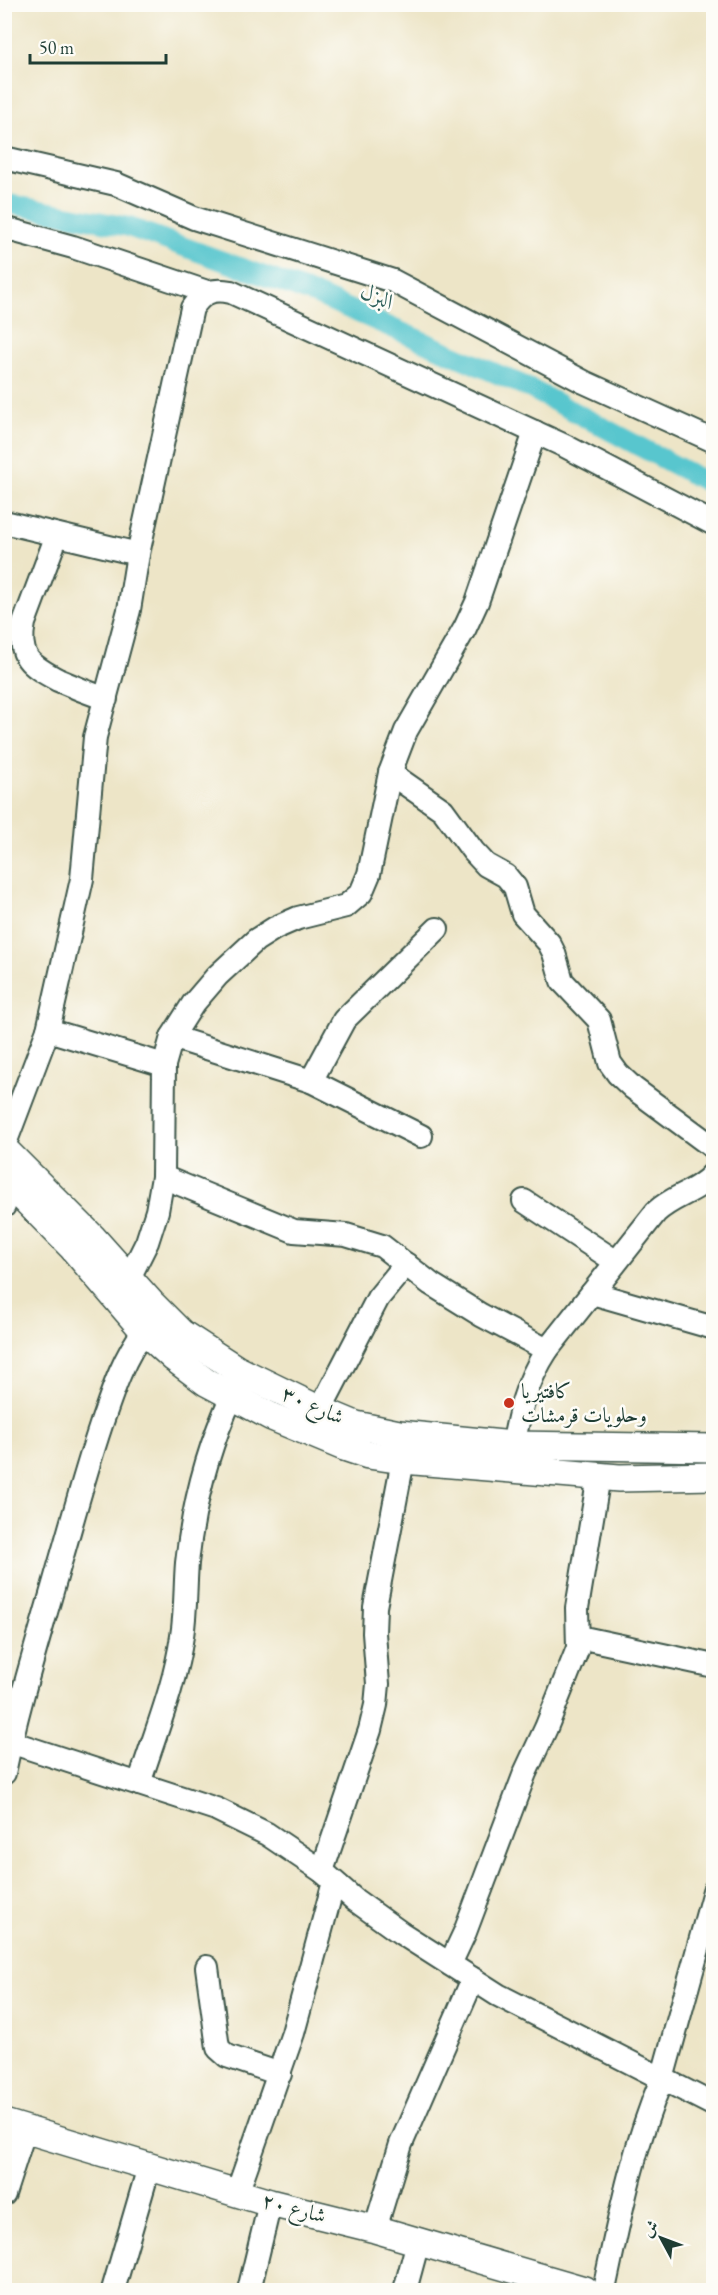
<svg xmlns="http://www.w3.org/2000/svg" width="718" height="2295" font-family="'EB Garamond',Amiri,serif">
<rect width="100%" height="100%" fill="#fdfcf7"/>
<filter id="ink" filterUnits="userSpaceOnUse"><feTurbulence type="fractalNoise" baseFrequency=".0167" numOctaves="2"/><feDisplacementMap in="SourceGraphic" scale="12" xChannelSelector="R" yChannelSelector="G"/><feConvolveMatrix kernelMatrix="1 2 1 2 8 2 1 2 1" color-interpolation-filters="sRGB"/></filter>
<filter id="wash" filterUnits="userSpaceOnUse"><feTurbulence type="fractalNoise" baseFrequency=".008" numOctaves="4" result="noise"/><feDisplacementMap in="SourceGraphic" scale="24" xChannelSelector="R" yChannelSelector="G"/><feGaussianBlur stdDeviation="1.35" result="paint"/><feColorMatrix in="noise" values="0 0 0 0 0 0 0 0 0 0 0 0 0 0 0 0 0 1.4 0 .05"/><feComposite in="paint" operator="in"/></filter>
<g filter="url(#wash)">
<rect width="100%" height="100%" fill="#ede5c7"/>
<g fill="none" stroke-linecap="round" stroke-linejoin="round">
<polyline stroke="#58c6ce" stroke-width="20" points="4,203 129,227 317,295 527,387 714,486"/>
</g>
</g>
<g filter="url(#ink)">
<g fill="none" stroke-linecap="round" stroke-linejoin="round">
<defs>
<g id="minor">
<polyline points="4,158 116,184 194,218 393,281 584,382 714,441"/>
<polyline points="4,228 73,247 207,292"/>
<polyline points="4,522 138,554"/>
<path d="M 57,535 L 24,623 C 17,657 30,665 58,680 C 74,687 89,693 106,699"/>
<polyline points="390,773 443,810 473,851 486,865 506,876 515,887 523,914 549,943 554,953 562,981 599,1020 610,1063 618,1074 633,1088 714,1148"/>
<polyline points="48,1030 164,1065"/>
<polyline points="172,1037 311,1081 421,1136"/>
<polyline points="311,1081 344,1020 437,929"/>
<path d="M 4,1146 L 48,1030 L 82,879 L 95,737 L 129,610 L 138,554 L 192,308 C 203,292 212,288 231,292 L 565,446 L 714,524"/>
<polyline points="163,1177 294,1231 346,1235 382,1246 431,1284 481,1315 547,1350"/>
<polyline points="524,1201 615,1261"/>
<polyline points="4,1206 11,1183"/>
<polyline points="129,1278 147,1242 157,1211 163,1177 164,1065 172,1037 193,1004 217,976 256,940 275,928 298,918 346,906 361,893 369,874 390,773 406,731 465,628 477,602 535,432"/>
<polyline points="592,1293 714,1328"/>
<polyline points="320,1410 378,1298 406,1264"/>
<path d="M 510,1462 C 518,1419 523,1387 547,1350 L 656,1212 C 674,1195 696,1193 714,1173"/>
<polyline points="579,1637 714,1666"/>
<polyline points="4,1740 216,1809 267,1834 322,1871 355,1900 401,1933 498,1995 714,2105"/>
<path d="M 4,1773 C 18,1704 39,1638 58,1570 C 72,1522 85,1473 101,1425 C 112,1393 123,1358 144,1331"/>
<path d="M 139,1784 C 154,1736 175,1686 182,1636 C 186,1611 185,1587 187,1563 C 193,1506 208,1448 232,1396"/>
<polyline points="322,1871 370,1730 376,1705 378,1684 374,1633 375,1607 403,1460"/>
<polyline points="450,1964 465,1932 525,1773 546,1728 578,1648 577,1608 599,1476"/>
<polyline points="207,1967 218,2048 227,2056 280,2074"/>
<polyline points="237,2193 293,2033 334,1882"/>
<polyline points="4,2194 25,2129"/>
<polyline points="375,2229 401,2144 473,1979"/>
<polyline points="113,2290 149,2167"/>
<polyline points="249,2290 270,2203"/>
<polyline points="405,2290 418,2242"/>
<path d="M 604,2290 C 619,2219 633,2147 662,2079 L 714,1891"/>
</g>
<g id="tertiary">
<polyline points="4,1149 92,1237 151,1303 181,1333 238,1370 320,1410 356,1425 399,1434 513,1445 714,1448"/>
<polyline points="4,1178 72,1247 144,1331 174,1358 206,1382 272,1417 344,1447 368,1455 403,1460 619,1478 714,1476"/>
<polyline points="4,2123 270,2203 375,2229 584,2290"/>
</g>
</defs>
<use href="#minor" stroke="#3e564a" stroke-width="26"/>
<use href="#tertiary" stroke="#3e564a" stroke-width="30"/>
<use href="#minor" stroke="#fff" stroke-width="22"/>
<use href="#tertiary" stroke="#fff" stroke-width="27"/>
</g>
</g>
<circle fill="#c8321e" stroke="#fdfcf7" stroke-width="2" cx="509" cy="1403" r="6"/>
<g text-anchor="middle" stroke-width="5" stroke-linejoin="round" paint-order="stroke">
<g font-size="21" fill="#1f3d34" stroke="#fdfcf7" text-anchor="start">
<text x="521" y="1398">كافتيريا<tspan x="521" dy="24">وحلويات قرمشات</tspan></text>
</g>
<g font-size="21" fill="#1f3d34" stroke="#fdfcf7">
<text transform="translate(313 1405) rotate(24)" y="7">شارع ٣٠</text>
<text transform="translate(294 2208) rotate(15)" y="7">شارع ٢٠</text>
</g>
<g font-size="22" font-style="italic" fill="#2d5f5a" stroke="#fdfcf7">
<text transform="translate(378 296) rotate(24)" y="8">البزل</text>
</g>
</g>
<rect width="718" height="2295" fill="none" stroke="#fdfcf7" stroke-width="24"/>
<g transform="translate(661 2238) rotate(311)" stroke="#fdfcf7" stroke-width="4.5" paint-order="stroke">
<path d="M0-4.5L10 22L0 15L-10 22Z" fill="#1f3d34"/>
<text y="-9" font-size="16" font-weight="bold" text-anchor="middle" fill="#1f3d34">ش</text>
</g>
<path d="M30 54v9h136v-9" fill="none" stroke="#1f3d34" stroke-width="3"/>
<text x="39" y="54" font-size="18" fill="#1f3d34" stroke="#fdfcf7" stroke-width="4.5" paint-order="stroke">50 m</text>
</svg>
